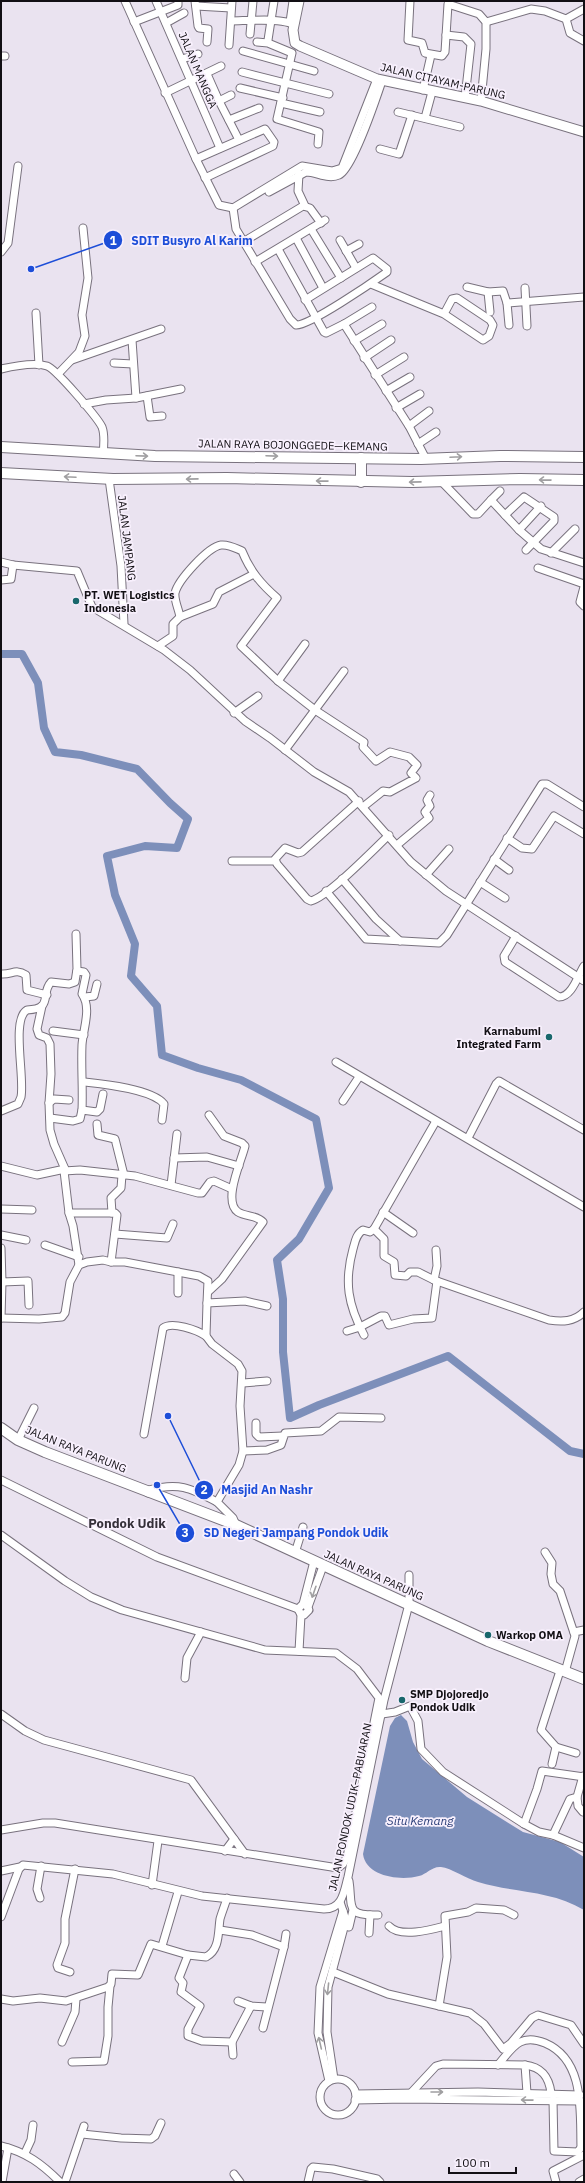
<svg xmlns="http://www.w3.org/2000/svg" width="585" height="2183" font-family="'IBM Plex Sans',sans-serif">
<rect width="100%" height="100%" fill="#eae3f0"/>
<path fill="#7d8fba" d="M 401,1715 L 407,1721 L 413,1742 L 422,1759 L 467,1797 L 523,1832 L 560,1842 L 584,1857 L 584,1910 C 551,1890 514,1893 478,1882 C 467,1879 451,1868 441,1867 C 432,1866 427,1874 419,1876 C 401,1881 366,1877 363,1854 L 390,1726 L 395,1718 Z"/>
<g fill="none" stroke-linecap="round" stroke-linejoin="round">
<polyline stroke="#7d8fba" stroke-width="8" points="1,654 22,654 38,683 44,728 55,752 81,755 137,769 170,803 188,819 177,848 145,846 107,856 115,895 135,944 131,976 157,1006 162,1055 198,1068 241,1080 316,1119 329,1188 299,1239 277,1260 283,1299 283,1352 290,1418 319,1405 448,1356 570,1451 584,1454"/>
<defs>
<g id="minor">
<polyline points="125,1 196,159 219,205 233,208 302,166 332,171 342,168 377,79"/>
<polyline points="156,1 220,148"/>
<polyline points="195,1 198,26 199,28 208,29 207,42"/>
<polyline points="410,1 408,40 422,43 425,53 442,56 445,52 448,4 479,14 486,22 486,49 481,101"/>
<polyline points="196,6 231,8"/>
<polyline points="566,19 584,9"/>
<path d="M 231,21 C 245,21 283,17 294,25"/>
<polyline points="134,22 178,5 178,1"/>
<polyline points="290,22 293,1"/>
<polyline points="486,22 531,9 545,11 566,19 570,33 584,41"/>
<polyline points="166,23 184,13"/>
<polyline points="250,34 253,1"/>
<polyline points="446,35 464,37 471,44 465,98"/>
<polyline points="268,40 274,1"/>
<polyline points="257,42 268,43 292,53 277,119 319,132 318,144"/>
<polyline points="229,45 232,1"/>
<polyline points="243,51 314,71"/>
<polyline points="1,56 5,56"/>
<polyline points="182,59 198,54"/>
<polyline points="242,72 329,94"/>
<polyline points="207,74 219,101 239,140"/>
<polyline points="240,88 283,98"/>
<polyline points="423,90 431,55"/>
<polyline points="165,93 221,66"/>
<polyline points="219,101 231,95"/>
<polyline points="281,103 320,112"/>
<polyline points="398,112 460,127"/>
<polyline points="425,118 432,92"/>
<polyline points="229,120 259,108"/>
<polyline points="380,149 399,154 412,115"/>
<polyline points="196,159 265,129 274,142 273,146 205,178"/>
<polyline points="299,174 298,191 305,206"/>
<path d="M 269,192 L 306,172 C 317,172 328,180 339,175 C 352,170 377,96 382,81"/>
<path d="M 233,208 L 236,229 L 290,319 L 296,325 C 309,326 373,282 387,272 L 387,269 L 373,258 L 305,300"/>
<polyline points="311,229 341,278"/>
<polyline points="296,238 323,288"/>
<polyline points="340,240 356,268"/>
<polyline points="243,242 303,206 310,208 321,223"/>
<polyline points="278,249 324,332 326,333 344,324 409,426 426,459"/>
<polyline points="346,251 359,244"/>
<polyline points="1,252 8,243 18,166"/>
<polyline points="255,262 325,220"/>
<polyline points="371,284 444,314 483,340 489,336 493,325 490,320 457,298 452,299 444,314"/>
<polyline points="467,287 488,292 503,291 507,303 584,297"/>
<polyline points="525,288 527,326"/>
<polyline points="488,292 490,312"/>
<polyline points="507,303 509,325"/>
<polyline points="36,313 39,365"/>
<polyline points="344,324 372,307"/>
<polyline points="132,340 136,398 181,389"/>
<polyline points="354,341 382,324"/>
<polyline points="364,358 391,340"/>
<polyline points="72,360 161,329"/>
<polyline points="114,363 133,364"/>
<path d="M 1,369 C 14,366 34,362 47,366 C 56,369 97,417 102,427 C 105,435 104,445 103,454"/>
<polyline points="58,374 79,352 85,336 82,315 88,278 83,228"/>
<polyline points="375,375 404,357"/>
<polyline points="386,391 410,377"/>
<polyline points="147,396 150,417 162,416"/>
<polyline points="84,404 106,400 136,398"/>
<polyline points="396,408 420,394"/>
<polyline points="409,426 429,411"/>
<polyline points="418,444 436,432"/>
<polyline points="109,479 121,566 124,624"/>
<polyline points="441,481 473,514 478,514 491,500 519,530 541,549 584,563"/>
<polyline points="491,500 500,491"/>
<polyline points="505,515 524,497 554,517 554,521 526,550"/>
<polyline points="519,530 541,506"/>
<polyline points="551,553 575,529"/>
<polyline points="1,562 13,565 77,571 92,607 164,650 190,670 245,721 270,738 314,772 349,792 411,862 446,891 584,981"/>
<polyline points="538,568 584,584"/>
<polyline points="1,580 11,579 13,565"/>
<polyline points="584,587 580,602 584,606"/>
<path d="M 180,617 C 179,610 174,600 175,593 C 178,580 208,547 221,545 C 229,544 235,548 242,551 C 250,571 261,584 277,598 L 241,646 L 278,681 L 315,710 L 364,742 L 363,747 L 376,761 L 390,752 L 409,757 L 417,765 L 411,773 L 416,778 L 390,792 L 383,791 L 363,807"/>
<polyline points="158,646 173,636 173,624 180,617 213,604 219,592 254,574"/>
<polyline points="278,681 305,644"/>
<polyline points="234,713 258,696"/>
<polyline points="285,750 344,671"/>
<path d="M 359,801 L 302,852 L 298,853 L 285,848 L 275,859 L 277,864 L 307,899 L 311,901 C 329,896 373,850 389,835"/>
<polyline points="507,838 522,848 532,849 554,816 584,834"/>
<polyline points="397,845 429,818 425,812 430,806 427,800 430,795"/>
<polyline points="494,859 509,870"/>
<polyline points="232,861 275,861"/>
<polyline points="426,875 449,849"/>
<polyline points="342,879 376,919 400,941"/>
<polyline points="480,882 505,898"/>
<polyline points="326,891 366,939 439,943 447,935 542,784 547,784 584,807"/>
<path d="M 516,936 L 504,956 L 505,962 L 559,997 C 572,997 578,975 584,966"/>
<path d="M 77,971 L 84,972 L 86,975 L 82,994 C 92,1008 83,1029 82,1045 C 81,1067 83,1088 82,1110"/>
<path d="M 1,974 C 12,975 15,968 26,975 L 27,990 L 47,995"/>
<polyline points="85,997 94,996 97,984"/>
<polyline points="42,1006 37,1029 39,1035 47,1038 50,1044 51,1074 49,1103 50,1130 54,1144 65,1169 64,1171 80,1170 135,1176 198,1193 202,1193 210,1182 214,1181 232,1189"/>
<polyline points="53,1031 84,1035"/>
<polyline points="336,1062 584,1207"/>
<path d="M 84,1082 C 103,1084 152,1089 164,1104 L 162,1120"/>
<polyline points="343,1101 359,1077"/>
<polyline points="49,1103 54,1099 69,1100"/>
<path d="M 1,1111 L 18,1104 L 21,1097 C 25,1078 11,1019 27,1010 C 54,1009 40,994 51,982 L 69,984 L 75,982 L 77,969 L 76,934"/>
<polyline points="50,1118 73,1121 80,1119 82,1110 97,1112 100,1109 103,1094"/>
<polyline points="97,1124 98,1135 115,1139 124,1175"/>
<polyline points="468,1138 496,1084 499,1081 584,1130"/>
<polyline points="174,1158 207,1157 239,1166"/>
<polyline points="1,1166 37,1175 65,1169"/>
<polyline points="64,1171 69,1213 115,1213 117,1215 111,1262"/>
<polyline points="171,1185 177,1134"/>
<polyline points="1,1209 32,1210"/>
<polyline points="383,1212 413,1233"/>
<polyline points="69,1213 73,1226 79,1265"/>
<polyline points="112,1213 111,1198 121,1188 122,1175"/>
<path d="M 374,1229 L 384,1239 L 384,1256 L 394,1262 L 395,1275 L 406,1276 L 410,1272 L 418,1272 L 434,1280 L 549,1320 C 562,1322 574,1322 584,1312"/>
<polyline points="115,1234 167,1238 173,1224"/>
<polyline points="1,1235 26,1240"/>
<polyline points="45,1245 79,1257"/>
<polyline points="1,1248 2,1282 28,1281 29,1305"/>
<polyline points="434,1280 437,1266 436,1250"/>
<path d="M 208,1292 L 222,1279 L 263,1222 C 257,1215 246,1217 238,1212 C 222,1201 242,1160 245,1146 L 242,1143 L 224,1136 L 209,1115"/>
<polyline points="178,1293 178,1272"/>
<polyline points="207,1303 206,1336 212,1344 238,1364 242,1371 240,1406 243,1451 239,1465 217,1502 233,1518 236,1525"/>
<polyline points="1,1318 39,1319 62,1317 65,1313 70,1282 79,1265 87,1262 103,1260 111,1262 125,1262 199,1276 208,1281 207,1303 245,1301 267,1306"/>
<polyline points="1,1318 2,1282"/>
<polyline points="347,1331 360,1327 381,1316 385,1316 389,1325 413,1319 432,1318 437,1281"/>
<path d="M 364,1335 C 348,1305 344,1282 353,1249 C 355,1242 356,1234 363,1230 L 370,1232 L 374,1229 L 436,1121"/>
<polyline points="243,1383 267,1381"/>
<polyline points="256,1423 256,1434 259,1437 283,1436"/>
<path d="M 144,1434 L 163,1328 C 172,1321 197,1330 206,1336"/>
<polyline points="18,1440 34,1408"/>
<polyline points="243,1451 267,1450 281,1445 285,1433 321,1431 339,1417 381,1418"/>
<polyline points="1,1480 157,1557 298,1609"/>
<path d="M 148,1493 L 149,1490 C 179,1482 190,1488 217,1502"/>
<polyline points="1,1535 65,1581 91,1597 122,1610 265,1650 336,1653 357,1669 379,1698 347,1857 343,1864 338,1868 55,1823 43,1823 1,1830"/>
<polyline points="545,1552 552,1563 551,1574 553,1584 560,1591 575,1636 565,1672"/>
<polyline points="295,1553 303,1527"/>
<polyline points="303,1604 306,1605 309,1610 304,1615 300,1613 298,1609 303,1604 313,1565"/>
<polyline points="308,1607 322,1569"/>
<polyline points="574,1632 584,1630"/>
<polyline points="299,1651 301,1615"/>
<polyline points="185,1678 187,1658 201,1632"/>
<polyline points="1,1714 25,1731 44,1740 191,1780 245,1854"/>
<polyline points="382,1714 395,1712 410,1706 418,1721 421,1749 443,1772 524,1824 539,1832 553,1835 584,1848"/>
<polyline points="556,1747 576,1753"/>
<polyline points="552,1764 556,1747 541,1730 559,1674"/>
<polyline points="577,1797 578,1806 583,1812"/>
<polyline points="524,1824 537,1789 542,1771 584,1777"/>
<polyline points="553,1835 570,1799 577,1797 583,1776"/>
<polyline points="225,1851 234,1839"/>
<polyline points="1,1871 20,1867"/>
<path d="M 349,1881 C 353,1906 344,1916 378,1915"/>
<polyline points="152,1885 158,1841"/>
<polyline points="40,1898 37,1889 41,1866"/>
<path d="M 1,1917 L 19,1869 L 23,1865 L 113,1874 L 202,1896 L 324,1909 C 343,1909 344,1891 348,1877 L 384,1700 L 409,1604 L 409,1575"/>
<path d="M 389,1926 C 400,1938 430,1930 445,1926"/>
<polyline points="349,1927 353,1910"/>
<polyline points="220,1930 252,1935 284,1947 263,2028"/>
<polyline points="369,1933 370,1915"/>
<polyline points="162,1946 178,1892"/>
<polyline points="284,1947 286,1934"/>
<polyline points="188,1955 179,1978 183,1983 181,1992 200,2006 188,2029 188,2036 202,2041 232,2042 251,2006"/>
<polyline points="70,1972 58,1968 57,1965 65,1943 65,1919 75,1869"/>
<polyline points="333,1972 388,1994 470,2013 484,2024 503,2049 511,2043 532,2018 538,2015 571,2025 584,2044"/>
<path d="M 1,1999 L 13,2001 L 40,1998 L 66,2001 L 108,1987 L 111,1984 L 112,1974 L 138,1975 L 151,1944 L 188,1955 L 206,1957 C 220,1950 218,1932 220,1919 C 222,1912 225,1905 227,1898"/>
<polyline points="238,2001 251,2006 267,2007"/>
<polyline points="439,2006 447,1957 445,1916 468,1912 476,1908 504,1910 514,1915"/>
<polyline points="62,2042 75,2012 76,1999"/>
<polyline points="232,2042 233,2055"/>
<polyline points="72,2062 104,2061 108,2036 108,2007 110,1986"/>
<path d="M 498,2065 C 513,2047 520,2033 545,2043 C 585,2060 580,2111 581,2147 L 578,2152 L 554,2151 L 553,2100"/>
<path d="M 525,2065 C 542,2067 549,2077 551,2093"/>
<polyline points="334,2079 327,2032 328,1987 346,1920 340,1902"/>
<circle cx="338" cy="2097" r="18"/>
<polyline points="329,2081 318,2033 320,1987 343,1911"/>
<polyline points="356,2094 478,2092 580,2095"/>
<polyline points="410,2094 436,2066 443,2064 525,2065 527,2093"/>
<polyline points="355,2100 405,2099 580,2101"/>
<polyline points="82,2134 121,2138 151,2139 155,2136 161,2123"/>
<path d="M 1,2146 C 26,2152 42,2164 60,2182"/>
<polyline points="25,2153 31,2140 33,2125"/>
<polyline points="234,2174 240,2182"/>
<polyline points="2,2182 8,2148"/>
<polyline points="65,2182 84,2126"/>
<polyline points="308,2182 311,2169 313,2167 333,2169 377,2179 380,2182"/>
<polyline points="556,2182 553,2171 584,2155"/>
<polyline points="579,2182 584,2179"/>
</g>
<polyline id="major" points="299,1 293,30 295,43 300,46 377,79 481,101 584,132"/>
<g id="highway">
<polyline points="1,447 155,456 421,459 500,456 584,457"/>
<polyline points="1,473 113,479 227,478 412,482 520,479 584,480"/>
<polyline points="361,482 361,458"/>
<polyline points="1,1428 18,1440 45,1452 236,1525 488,1641 584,1679"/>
</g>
</defs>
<use href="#minor" stroke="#79727e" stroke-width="9"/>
<use href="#major" stroke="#79727e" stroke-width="11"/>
<use href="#highway" stroke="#79727e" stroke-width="12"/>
<use href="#minor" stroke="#fff" stroke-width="7"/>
<use href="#major" stroke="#fff" stroke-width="9"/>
<use href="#highway" stroke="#fff" stroke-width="10"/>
</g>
<defs><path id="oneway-shaft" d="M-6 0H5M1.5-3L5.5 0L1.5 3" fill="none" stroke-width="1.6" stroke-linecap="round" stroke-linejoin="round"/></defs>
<g stroke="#a09fa1">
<use href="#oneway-shaft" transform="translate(142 456) rotate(2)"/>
<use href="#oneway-shaft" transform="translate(272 456) rotate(2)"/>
<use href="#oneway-shaft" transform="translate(456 457) rotate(-3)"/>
<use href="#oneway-shaft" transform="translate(70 477) rotate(-177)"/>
<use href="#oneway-shaft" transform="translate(192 479) rotate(179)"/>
<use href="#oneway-shaft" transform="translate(545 480) rotate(-179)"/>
<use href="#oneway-shaft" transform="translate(322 481) rotate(-179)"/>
<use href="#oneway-shaft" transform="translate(415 482) rotate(179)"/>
<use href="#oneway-shaft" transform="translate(314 1592) rotate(109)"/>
<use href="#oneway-shaft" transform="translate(328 1989) rotate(96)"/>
<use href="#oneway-shaft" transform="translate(320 2043) rotate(-103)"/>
<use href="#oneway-shaft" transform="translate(437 2092)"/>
<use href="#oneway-shaft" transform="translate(527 2100) rotate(-179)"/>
</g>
<g fill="#19676c" stroke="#f8f0fd" stroke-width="1.5">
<circle cx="76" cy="601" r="4"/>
<circle cx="549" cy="1037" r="4"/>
<circle cx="488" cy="1635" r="4"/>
<circle cx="402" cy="1700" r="4"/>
</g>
<g text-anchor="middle" stroke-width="3.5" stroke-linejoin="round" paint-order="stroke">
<g font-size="11" fill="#120f14" stroke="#f8f0fd">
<text transform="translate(198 70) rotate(67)" y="4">JALAN MANGGA</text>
<text transform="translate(443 81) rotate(13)" y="4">JALAN CITAYAM-PARUNG</text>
<text transform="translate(293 445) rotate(1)" y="4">JALAN RAYA BOJONGGEDE—KEMANG</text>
<text transform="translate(127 538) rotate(83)" y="4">JALAN JAMPANG</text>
<text transform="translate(76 1449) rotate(22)" y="4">JALAN RAYA PARUNG</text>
<text transform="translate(374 1575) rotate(24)" y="4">JALAN RAYA PARUNG</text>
<text transform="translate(350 1807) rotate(-78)" y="4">JALAN PONDOK UDIK–PABUARAN</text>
</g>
<g font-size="11" font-weight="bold" fill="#120f14" stroke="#f8f0fd" text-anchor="start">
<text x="84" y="599">PT. WET Logistics<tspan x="84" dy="13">Indonesia</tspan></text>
<text x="541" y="1035" text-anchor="end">Karnabumi<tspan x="541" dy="13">Integrated Farm</tspan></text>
<text x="496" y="1639">Warkop OMA</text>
<text x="410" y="1698">SMP Djojoredjo<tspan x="410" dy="13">Pondok Udik</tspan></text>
</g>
<g font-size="12" font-style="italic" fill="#2e417a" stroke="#f8f0fd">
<text x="420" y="1825">Situ Kemang</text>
</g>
<g font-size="13" font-weight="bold" fill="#353039" stroke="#f8f0fd">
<text x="127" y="1528">Pondok Udik</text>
</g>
</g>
<path fill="none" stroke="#1d4ed8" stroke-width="1.5" d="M31 269L113 240M168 1416L204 1490M157 1485L185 1533"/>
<g fill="#1d4ed8" stroke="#f8f0fd" stroke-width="1.5">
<circle cx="31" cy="269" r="4"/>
<circle cx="168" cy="1416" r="4"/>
<circle cx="157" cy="1485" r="4"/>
<circle cx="113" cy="240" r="10"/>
<circle cx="204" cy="1490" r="10"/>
<circle cx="185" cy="1533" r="10"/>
</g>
<g font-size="12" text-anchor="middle" font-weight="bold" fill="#fff">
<text x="113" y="245">1</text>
<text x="204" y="1494">2</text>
<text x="185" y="1537">3</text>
</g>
<g font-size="12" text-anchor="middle" font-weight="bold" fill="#1d4ed8" stroke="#f8f0fd" stroke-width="3.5" stroke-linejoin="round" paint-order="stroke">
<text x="192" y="245">SDIT Busyro Al Karim</text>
<text x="267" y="1494">Masjid An Nashr</text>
<text x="296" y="1537">SD Negeri Jampang Pondok Udik</text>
</g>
<rect width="585" height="2183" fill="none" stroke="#120f14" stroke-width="4"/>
<path d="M449 2167v6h67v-6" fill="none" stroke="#120f14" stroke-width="2"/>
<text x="455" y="2167" font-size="12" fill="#120f14" stroke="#f8f0fd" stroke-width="3" paint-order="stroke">100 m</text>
</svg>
